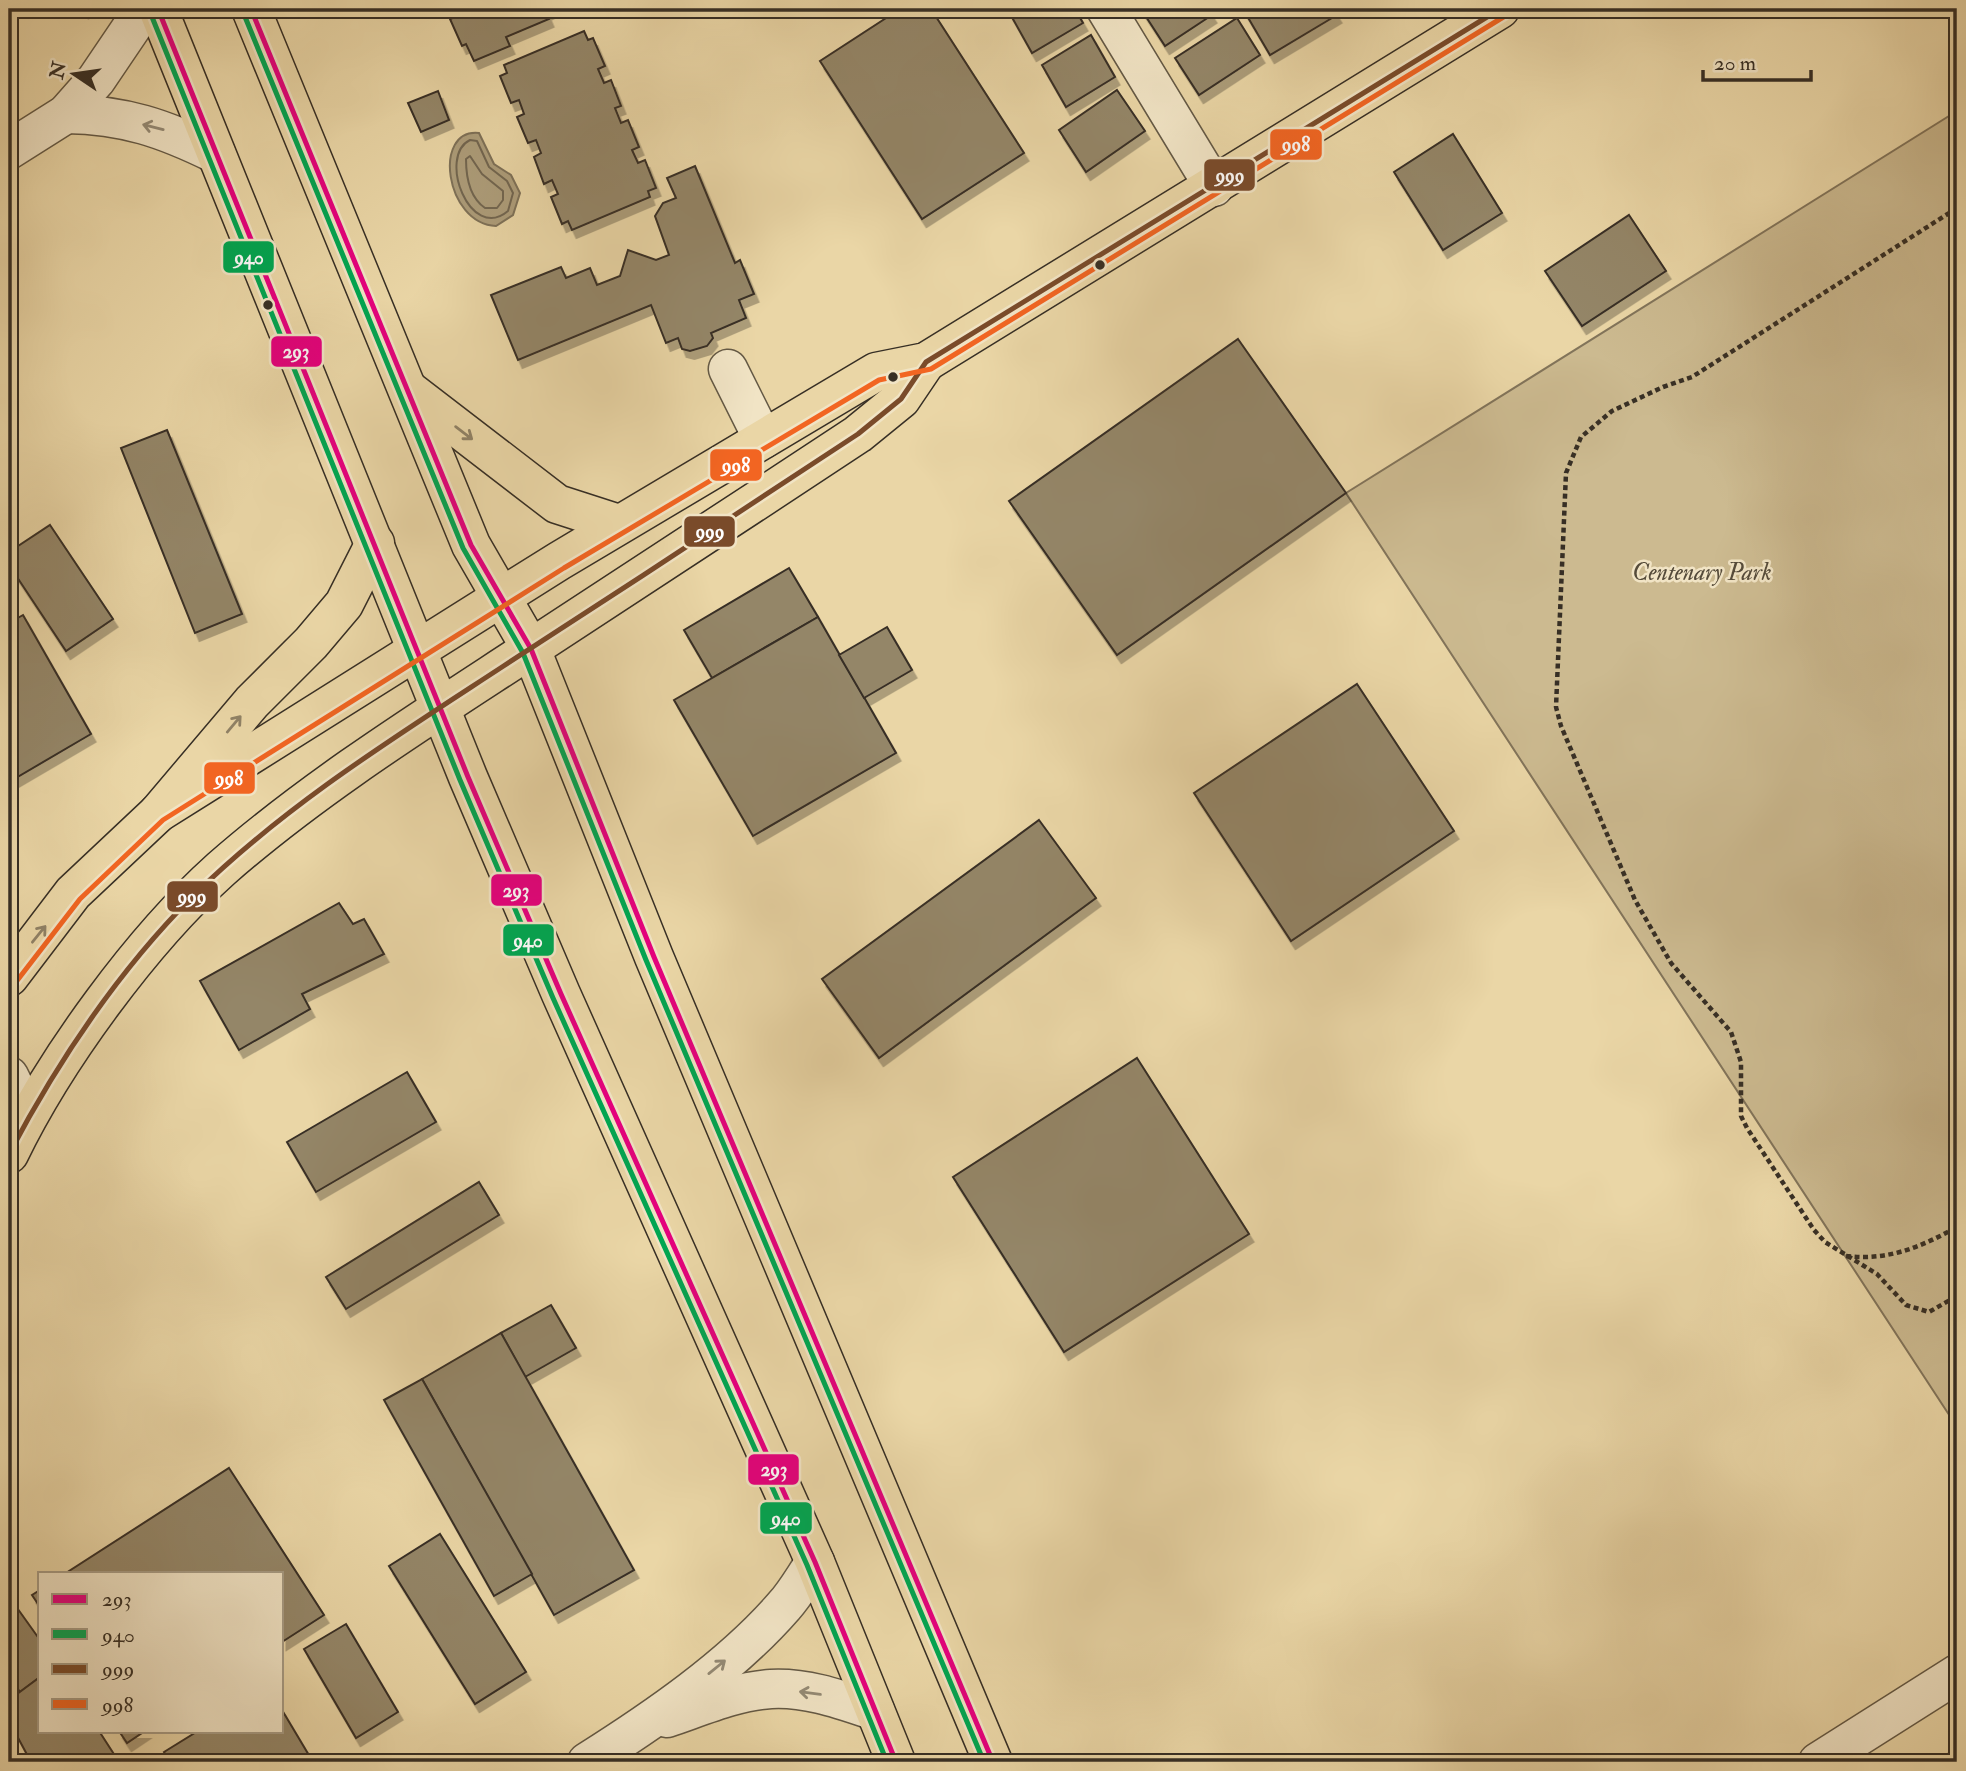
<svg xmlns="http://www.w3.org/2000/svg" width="1966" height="1771" font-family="'IM FELL Double Pica',serif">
<defs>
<filter id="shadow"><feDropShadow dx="4.5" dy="8" stdDeviation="0" flood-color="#0004"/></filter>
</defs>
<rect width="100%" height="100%" fill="#ead6a6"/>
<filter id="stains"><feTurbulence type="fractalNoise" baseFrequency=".00286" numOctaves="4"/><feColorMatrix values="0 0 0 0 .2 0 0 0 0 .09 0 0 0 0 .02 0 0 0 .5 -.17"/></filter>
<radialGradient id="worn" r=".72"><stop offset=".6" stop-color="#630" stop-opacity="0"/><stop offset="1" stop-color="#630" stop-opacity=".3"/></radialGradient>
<polygon fill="#ccba90" stroke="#82745a" stroke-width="2" points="1957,111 1957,1427 1346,493"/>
<path fill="#ad9d7a" stroke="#7e7158" stroke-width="2" d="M 479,133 L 494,164 L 511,175 L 520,193 L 513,215 L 496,226 C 445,224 432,128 479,133 Z"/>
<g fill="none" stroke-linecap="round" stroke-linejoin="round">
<g stroke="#726650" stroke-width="2">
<path d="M 470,140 L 477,141 L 489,167 L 507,181 L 513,193 L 508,211 C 470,243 437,156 470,140 Z"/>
<path d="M 470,156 L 482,174 L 503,191 L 503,200 L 497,208 L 485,208 C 469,197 466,177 466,159 Z"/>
</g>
</g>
<g fill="#948668" stroke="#372f25" stroke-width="2" filter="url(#shadow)">
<polygon points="455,9 552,9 546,12 549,19 506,37 510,46 474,61 466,44 462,46 450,19 458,16"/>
<polygon points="900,9 931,9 1024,153 922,219 820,61"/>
<polygon points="1014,9 1075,9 1083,23 1032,53 1009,12"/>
<polygon points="1141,9 1208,9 1212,15 1165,46"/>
<polygon points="1243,9 1333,9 1337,15 1270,55"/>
<polygon points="1237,18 1260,55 1199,95 1175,58"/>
<polygon points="584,31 588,40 593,38 605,66 598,69 604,83 611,80 621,106 615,108 621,123 628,120 639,147 632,150 638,163 645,160 656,188 648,191 650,197 572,230 568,221 562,224 551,197 558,194 552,180 544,184 534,157 541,153 536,140 528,143 517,117 524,114 519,100 511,103 500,76 507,73 504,65"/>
<polygon points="1091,35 1115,77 1066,107 1042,65"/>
<polygon points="1117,90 1145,131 1086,172 1059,130"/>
<polygon points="438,91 449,120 421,132 408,103"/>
<polygon points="1453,134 1502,213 1443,250 1394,172"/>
<polygon points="695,166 735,263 740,260 754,294 739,300 746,318 711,333 713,338 707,346 690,351 682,349 678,338 666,343 651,305 518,360 491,295 561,267 566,278 590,268 597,285 620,276 628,250 656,260 669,255 655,216 663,203 676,198 667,178"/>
<polygon points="1629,215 1666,271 1582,326 1545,271"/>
<polygon points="1238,339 1346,493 1117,655 1009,501"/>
<polygon points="167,430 242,614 195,633 121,448"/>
<polygon points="50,525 113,619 66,651 9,565 9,552"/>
<polygon points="789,568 818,617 712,678 684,630"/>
<polygon points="23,615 91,734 9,782 9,623"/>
<polygon points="818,617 896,753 753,836 674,700"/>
<polygon points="887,627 912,670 864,698 839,655"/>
<polygon points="1357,684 1454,831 1291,941 1194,793"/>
<polygon points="1039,820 1096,898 879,1058 822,979"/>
<polygon points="339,903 353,924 364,919 384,954 302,994 310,1009 239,1050 200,981"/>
<polygon points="1137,1058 1249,1234 1064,1352 953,1177"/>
<polygon points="407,1072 436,1122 316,1192 287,1142"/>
<polygon points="479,1182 499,1215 346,1309 326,1277"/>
<polygon points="551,1305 576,1348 525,1377 501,1333"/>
<polygon points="501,1333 634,1570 554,1615 422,1379"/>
<polygon points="422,1379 532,1574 494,1596 384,1400"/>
<polygon points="229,1468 324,1615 282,1642 282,1573 66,1573"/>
<polygon points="440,1534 526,1672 475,1704 389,1566"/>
<polygon points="40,1590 40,1607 32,1595"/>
<polygon points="15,1605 40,1640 40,1677 20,1692 9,1676 9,1610"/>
<polygon points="346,1624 398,1712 356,1738 304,1649"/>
<polygon points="40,1677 40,1731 99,1731 119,1762 31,1762 9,1721 9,1700"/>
<polygon points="282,1710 313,1762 170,1762 164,1752 198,1731 282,1731"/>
<polygon points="119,1731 145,1731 127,1743"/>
<polygon points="1957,1748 1957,1762 1935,1762"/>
</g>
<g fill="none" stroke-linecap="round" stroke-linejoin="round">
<defs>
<g id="minor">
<polyline points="1106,9 1214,187"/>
<path d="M 66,114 C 125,115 163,128 216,154"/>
<polyline points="9,150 66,114 96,80 144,9"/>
<polyline points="728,369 763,439"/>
<polyline points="9,1076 28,1114"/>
<path d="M 667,1718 C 700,1707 736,1691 771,1689 C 807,1687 842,1700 875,1711"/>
<path d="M 587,1762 C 655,1719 731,1667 784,1606 C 796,1593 805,1576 815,1562"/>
<polyline points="1818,1762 1957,1674"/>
</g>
<g id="major">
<polyline points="9,977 73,893 158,813 559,561 876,372 926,362 1500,9"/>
<path d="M 9,1154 C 55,1059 142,940 221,869 C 312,789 420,721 521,655 C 634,581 746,508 858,434 L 901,399 L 926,362"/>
</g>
<g id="highway">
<polyline points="158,9 468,777 561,994 815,1562 896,1762"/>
<polyline points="251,9 471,545 531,649 654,957 993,1762"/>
<polyline points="410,391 557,504 619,524"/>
<polyline points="158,813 252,702 311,643 344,604 375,543"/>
</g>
</defs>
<use href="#minor" stroke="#645945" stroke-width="41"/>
<use href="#major" stroke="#372f25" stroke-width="41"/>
<use href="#highway" stroke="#372f25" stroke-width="41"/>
<g stroke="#372f25" stroke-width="4.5" stroke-dasharray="5 3.5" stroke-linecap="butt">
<polyline points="89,9 90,19"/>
<polyline points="1957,208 1692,377 1663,387 1612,411 1581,437 1566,473 1556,707 1561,726 1635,900 1671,963 1731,1032 1741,1062 1741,1116 1747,1128 1814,1230 1825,1242 1877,1274 1906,1305 1929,1312 1957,1296"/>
<path d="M 1846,1256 C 1888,1261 1921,1247 1957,1227"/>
<polyline points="1771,1762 1782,1755"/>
</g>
<use href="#minor" stroke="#f1e4c5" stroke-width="38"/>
<use href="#major" stroke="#ead6a6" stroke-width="38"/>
<use href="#highway" stroke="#ead6a6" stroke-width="38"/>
<defs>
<g id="bus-1">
<polyline points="158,9 468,777 561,994 815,1562 896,1762"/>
<polyline points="251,9 471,545 531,649 654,957 993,1762"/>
</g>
<g id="bus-2">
<polyline points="150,12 460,780 553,998 807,1565 887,1762"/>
<polyline points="243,12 463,548 523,653 646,960 984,1762"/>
</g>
<path id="bus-3" d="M 9,1154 C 58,1061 118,971 193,896 C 284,806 395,737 502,667 C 621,590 740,512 858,434 L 901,399 L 926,362 L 1500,9"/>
<polyline id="bus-4" points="16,982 80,899 163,820 564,568 879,380 931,369 1505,16"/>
</defs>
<use href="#bus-1" stroke="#f1e4c5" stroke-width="10"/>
<use href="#bus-2" stroke="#f1e4c5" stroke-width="10"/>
<use href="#bus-3" stroke="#f1e4c5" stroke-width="10"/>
<use href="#bus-4" stroke="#f1e4c5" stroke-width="10"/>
<use href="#bus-1" stroke="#e5007d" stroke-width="5"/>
<use href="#bus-2" stroke="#00a651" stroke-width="5"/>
<use href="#bus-3" stroke="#7a4b2a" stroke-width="5"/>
<use href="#bus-4" stroke="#f26522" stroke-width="5"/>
</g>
<defs><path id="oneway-shaft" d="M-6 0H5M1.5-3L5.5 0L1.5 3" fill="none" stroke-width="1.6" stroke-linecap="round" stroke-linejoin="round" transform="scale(1.75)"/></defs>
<g stroke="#948a75">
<use href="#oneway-shaft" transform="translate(153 127) rotate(-166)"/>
<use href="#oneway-shaft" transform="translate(717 1667) rotate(-39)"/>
<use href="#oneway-shaft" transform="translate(810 1693) rotate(-172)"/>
</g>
<g stroke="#908266">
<use href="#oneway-shaft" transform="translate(464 433) rotate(37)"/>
<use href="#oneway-shaft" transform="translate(234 724) rotate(-50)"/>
<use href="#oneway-shaft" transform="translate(39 934) rotate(-51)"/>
</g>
<g fill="#372f25" stroke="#f1e4c5" stroke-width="2.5">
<circle cx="1100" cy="265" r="6"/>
<circle cx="268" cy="305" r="6"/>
<circle cx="893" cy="377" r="6"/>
</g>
<g text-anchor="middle" stroke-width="5" stroke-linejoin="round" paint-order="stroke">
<g font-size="24" font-style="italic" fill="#554b3a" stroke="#f1e4c5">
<text x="1702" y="580">Centenary Park</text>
</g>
</g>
<g stroke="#f1e4c5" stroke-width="2.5">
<rect x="1269" y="128" width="54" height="33" rx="7" fill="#f26522"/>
<rect x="1203" y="158" width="53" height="34" rx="7" fill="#7a4b2a"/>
<rect x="222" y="240" width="53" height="34" rx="7" fill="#00a651"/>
<rect x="270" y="335" width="53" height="33" rx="7" fill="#e5007d"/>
<rect x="709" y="448" width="54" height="34" rx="7" fill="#f26522"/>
<rect x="683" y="515" width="53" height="33" rx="7" fill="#7a4b2a"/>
<rect x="203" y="761" width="53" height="34" rx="7" fill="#f26522"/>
<rect x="490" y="873" width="53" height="34" rx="7" fill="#e5007d"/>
<rect x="166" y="880" width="53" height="33" rx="7" fill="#7a4b2a"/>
<rect x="502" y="923" width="53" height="34" rx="7" fill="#00a651"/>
<rect x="747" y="1453" width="53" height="33" rx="7" fill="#e5007d"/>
<rect x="759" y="1501" width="54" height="34" rx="7" fill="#00a651"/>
</g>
<g font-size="19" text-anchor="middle" font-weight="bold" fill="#fff">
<text x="1296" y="151">998</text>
<text x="1230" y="182">999</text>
<text x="249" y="264">940</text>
<text x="296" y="358">293</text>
<text x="736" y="472">998</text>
<text x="710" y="538">999</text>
<text x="229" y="785">998</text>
<text x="516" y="897">293</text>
<text x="192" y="903">999</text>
<text x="528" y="947">940</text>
<text x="774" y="1476">293</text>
<text x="786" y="1525">940</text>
</g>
<rect width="1966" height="1771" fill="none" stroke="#ead6a6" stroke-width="35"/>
<rect x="10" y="10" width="1945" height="1750" fill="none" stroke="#372f25" stroke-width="3.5"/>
<rect x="18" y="18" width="1931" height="1736" fill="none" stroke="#372f25" stroke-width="2"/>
<rect x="38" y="1572" width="245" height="161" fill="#f1e4c5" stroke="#a79c85" stroke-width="2"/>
<rect x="52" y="1594" width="35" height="10" fill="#e5007d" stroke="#a79c85" stroke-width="2"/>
<text x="102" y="1606" font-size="21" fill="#372f25">293</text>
<rect x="52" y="1629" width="35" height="10" fill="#00a651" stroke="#a79c85" stroke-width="2"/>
<text x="102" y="1642" font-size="21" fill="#372f25">940</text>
<rect x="52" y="1664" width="35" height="10" fill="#7a4b2a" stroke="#a79c85" stroke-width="2"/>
<text x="102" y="1676" font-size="21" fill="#372f25">999</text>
<rect x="52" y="1699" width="35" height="10" fill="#f26522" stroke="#a79c85" stroke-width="2"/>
<text x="102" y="1712" font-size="21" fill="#372f25">998</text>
<g transform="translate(74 74) rotate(283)" stroke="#f1e4c5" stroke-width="5" paint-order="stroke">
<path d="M0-5L12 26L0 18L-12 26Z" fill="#372f25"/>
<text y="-10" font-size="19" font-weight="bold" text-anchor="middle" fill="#372f25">N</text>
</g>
<path d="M1703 70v10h108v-10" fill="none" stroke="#372f25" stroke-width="3.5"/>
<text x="1714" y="70" font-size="21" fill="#372f25" stroke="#f1e4c5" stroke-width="5" paint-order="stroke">20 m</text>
<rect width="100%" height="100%" filter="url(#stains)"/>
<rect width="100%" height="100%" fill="url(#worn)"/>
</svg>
